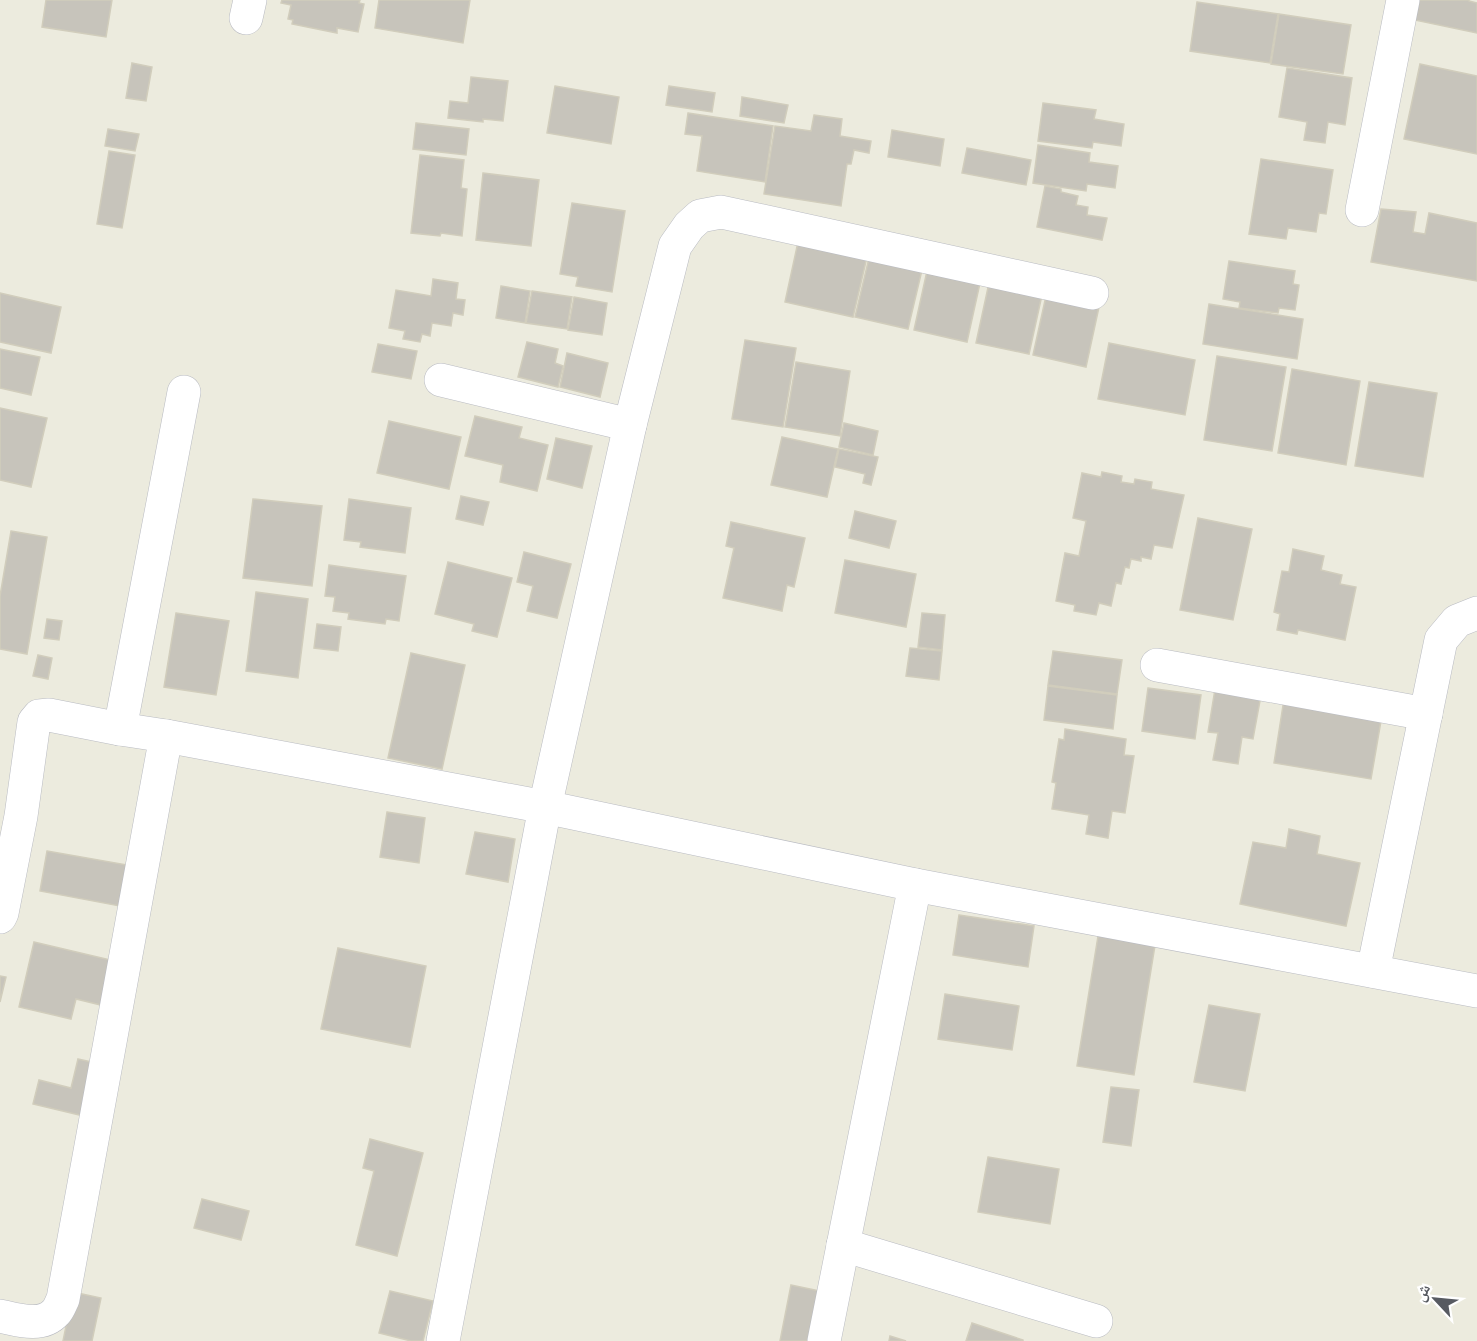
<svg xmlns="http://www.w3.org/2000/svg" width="1477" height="1341" font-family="'Space Grotesk','Noto Naskh Arabic',sans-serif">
<rect width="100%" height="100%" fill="#ecebde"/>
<g fill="#c7c4bb" stroke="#d1cdbc" stroke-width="1.5">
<polygon points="46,0 112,0 106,37 42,27"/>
<polygon points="282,0 360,0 359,3 364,4 358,32 337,28 337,33 292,24 293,20 288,19 291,5 281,3"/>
<polygon points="379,0 470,0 463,43 375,28"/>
<polygon points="1414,0 1469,0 1469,1 1477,3 1477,33 1410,19"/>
<polygon points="1197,2 1278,14 1270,63 1190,51"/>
<polygon points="1279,14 1351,25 1343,74 1271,64"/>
<polygon points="132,63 152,67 146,101 126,98"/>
<polygon points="1420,64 1477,76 1477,154 1404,139"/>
<polygon points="1287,68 1352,78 1345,125 1328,122 1325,143 1304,140 1307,122 1279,117"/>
<polygon points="471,77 508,81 503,121 483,119 483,122 448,118 450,101 468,103"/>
<polygon points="555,86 619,97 611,144 547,133"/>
<polygon points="669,86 715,93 712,112 666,105"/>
<polygon points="742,97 788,105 784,123 740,116"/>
<polygon points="1043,103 1096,110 1094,119 1124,124 1121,146 1093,142 1092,148 1038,141"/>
<polygon points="688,113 773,126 765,182 697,171 702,136 685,134"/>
<polygon points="814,115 842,119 840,136 871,141 869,153 854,150 851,164 847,164 841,206 764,194 775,126 811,131"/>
<polygon points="416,123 469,129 466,155 413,149"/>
<polygon points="108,129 139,134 135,151 105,146"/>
<polygon points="892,130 944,139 940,166 888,157"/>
<polygon points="1038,145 1090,153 1089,162 1118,166 1115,188 1087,184 1086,191 1033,183"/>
<polygon points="967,148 1031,160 1026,185 962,173"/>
<polygon points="109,151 135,155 122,228 97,224"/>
<polygon points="420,155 464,160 461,188 467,189 462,236 441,233 440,236 411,233"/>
<polygon points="1261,159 1333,170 1326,214 1319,213 1316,232 1288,228 1286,239 1249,234"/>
<polygon points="483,173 539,180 531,246 476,240"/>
<polygon points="1045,186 1061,189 1061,192 1078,196 1076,205 1088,207 1087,215 1107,218 1102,240 1037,227"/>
<polygon points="572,203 625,211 612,292 576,286 578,277 560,274"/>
<polygon points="1381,209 1416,212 1413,232 1425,234 1429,213 1477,223 1477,281 1371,262"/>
<polygon points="798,242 867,257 853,317 785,302"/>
<polygon points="869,258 922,270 908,329 855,317"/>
<polygon points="1229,261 1295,271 1293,284 1299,285 1295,310 1279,308 1278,313 1239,308 1240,302 1223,299"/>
<polygon points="927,271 980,283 967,342 914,330"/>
<polygon points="433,279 458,283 456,299 465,300 463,315 453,313 451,326 432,323 430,336 422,334 420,342 403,339 405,331 389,328 396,290 431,296"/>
<polygon points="989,283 1042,295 1029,354 976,343"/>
<polygon points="501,286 530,291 525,323 496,318"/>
<polygon points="532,291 572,297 567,329 526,323"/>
<polygon points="0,293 61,307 51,353 0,342"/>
<polygon points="1046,296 1099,307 1086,367 1033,355"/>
<polygon points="574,297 607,303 602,335 568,330"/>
<polygon points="1209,304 1303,319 1297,359 1203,344"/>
<polygon points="745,340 796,348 783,427 732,419"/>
<polygon points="527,342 558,349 555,363 563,366 558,387 518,377"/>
<polygon points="1109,343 1195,360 1185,415 1098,399"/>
<polygon points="378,344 417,351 411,379 372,372"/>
<polygon points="0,349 40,357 31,395 0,388"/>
<polygon points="567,353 608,363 600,397 560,387"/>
<polygon points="1217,356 1286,367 1272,451 1204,440"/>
<polygon points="796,362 850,371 840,436 785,427"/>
<polygon points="1292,369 1360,381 1346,465 1278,453"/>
<polygon points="1369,382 1437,393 1423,477 1355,466"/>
<polygon points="0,408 47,418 31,487 0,480"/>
<polygon points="475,416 522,427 519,438 548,445 537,491 500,482 503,465 465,456"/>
<polygon points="389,421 461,437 449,489 377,473"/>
<polygon points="844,423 878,431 873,455 839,447"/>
<polygon points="782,437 838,449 827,497 771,485"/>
<polygon points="556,438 592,446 582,488 547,479"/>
<polygon points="839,449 878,457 871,485 863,483 865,474 835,467"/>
<polygon points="1102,472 1122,476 1121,482 1134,484 1135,479 1152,482 1151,489 1184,495 1172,548 1154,545 1151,559 1141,557 1141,561 1131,559 1129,568 1125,567 1121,584 1116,583 1111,606 1099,603 1096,615 1074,611 1075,605 1056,601 1065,553 1079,556 1086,521 1073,518 1082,473 1101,477"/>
<polygon points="461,496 489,502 483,525 456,519"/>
<polygon points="253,499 322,506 312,586 243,578"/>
<polygon points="349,499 411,508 405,553 360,547 361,542 344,540"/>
<polygon points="855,511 896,521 889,548 849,538"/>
<polygon points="1198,518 1252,529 1233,620 1180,610"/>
<polygon points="731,522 805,538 794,587 787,585 782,611 723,598 734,548 726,546"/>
<polygon points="11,531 47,537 27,654 0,649 0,596"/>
<polygon points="1293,549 1324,556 1321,570 1342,575 1340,584 1356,587 1345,640 1298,630 1297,634 1277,630 1280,614 1274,612 1282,571 1289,572"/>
<polygon points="524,552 571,564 557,618 527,611 533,586 517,582"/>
<polygon points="845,560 916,574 906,627 835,613"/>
<polygon points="448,562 512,578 497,637 472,631 474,624 435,614"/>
<polygon points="329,565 406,576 399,621 386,619 385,624 348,619 349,613 333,611 335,597 325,596"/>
<polygon points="256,592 308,599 298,678 246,671"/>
<polygon points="176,613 229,621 216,695 164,687"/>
<polygon points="922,613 945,615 942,650 918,647"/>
<polygon points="47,619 62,621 59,640 44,638"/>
<polygon points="317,624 341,627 338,651 314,648"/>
<polygon points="910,648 942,651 939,680 906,676"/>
<polygon points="1053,651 1122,660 1117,694 1048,685"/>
<polygon points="411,653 465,665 442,769 388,758"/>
<polygon points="38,655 52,658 48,679 33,676"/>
<polygon points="1216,683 1262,690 1253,739 1242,737 1238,764 1213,760 1218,733 1208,732"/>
<polygon points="1048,686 1117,695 1113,729 1044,720"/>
<polygon points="1148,688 1201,695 1195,739 1142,731"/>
<polygon points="1284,699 1382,715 1371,779 1274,763"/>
<polygon points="1065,729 1126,739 1124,755 1134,756 1125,813 1112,811 1108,838 1086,834 1089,815 1052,809 1056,783 1052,782 1059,739 1064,740"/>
<polygon points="387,812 425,818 419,863 380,857"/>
<polygon points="1289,829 1320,836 1317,854 1360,863 1346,926 1240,904 1253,842 1286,848"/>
<polygon points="475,832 515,839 508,882 466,874"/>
<polygon points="47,851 133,866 125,907 40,891"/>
<polygon points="959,915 1034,926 1028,967 953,955"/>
<polygon points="1099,930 1156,939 1134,1075 1077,1066"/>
<polygon points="34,942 119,962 109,1007 76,999 71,1019 19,1007"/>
<polygon points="338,948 426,966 410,1047 321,1029"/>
<polygon points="0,976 6,977 0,1002"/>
<polygon points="945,994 1019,1006 1012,1050 938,1039"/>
<polygon points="1209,1005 1260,1014 1245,1091 1194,1082"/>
<polygon points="78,1059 101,1064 88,1117 33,1104 39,1080 71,1088"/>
<polygon points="1111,1087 1139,1090 1131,1146 1103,1142"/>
<polygon points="370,1139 423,1153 397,1256 356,1245 374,1171 363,1168"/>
<polygon points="988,1157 1059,1169 1050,1224 978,1212"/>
<polygon points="202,1199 249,1211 241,1240 194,1228"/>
<polygon points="791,1285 820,1291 810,1341 780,1341"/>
<polygon points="390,1291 433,1301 423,1341 411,1341 379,1333"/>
<polygon points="73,1292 101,1298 92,1341 63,1341"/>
<polygon points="972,1323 1023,1340 1023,1341 966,1341"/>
<polygon points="890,1336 906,1341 889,1341"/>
</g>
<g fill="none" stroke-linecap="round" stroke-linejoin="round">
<defs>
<g id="street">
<polyline points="246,18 250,0"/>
<polyline points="1362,210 1403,0"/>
<polyline points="441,380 630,425"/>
<polyline points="1157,665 1426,714"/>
<polyline points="120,729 184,392"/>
<polyline points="0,917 2,913 21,816 34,722 39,716 49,715 120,729 166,736 545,807 915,885 1477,991"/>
<polyline points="1373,971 1441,640 1457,621 1477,613"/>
<polyline points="843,1245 1096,1321"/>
<path d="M 0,1316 C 18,1320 42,1328 56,1312 C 59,1309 61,1303 63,1299 L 166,736"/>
<polyline points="443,1341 545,807 630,425 675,246 689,226 700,216 721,212 1092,293"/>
<polyline points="824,1341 915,885"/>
</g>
</defs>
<use href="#street" stroke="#b9bbc2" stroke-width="34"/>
<use href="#street" stroke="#fff" stroke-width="33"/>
</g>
<g transform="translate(1435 1299) rotate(296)" stroke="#ffffff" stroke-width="4.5" paint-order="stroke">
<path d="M0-4.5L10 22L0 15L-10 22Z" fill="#575a61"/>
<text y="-9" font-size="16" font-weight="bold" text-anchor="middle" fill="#575a61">ش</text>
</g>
</svg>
